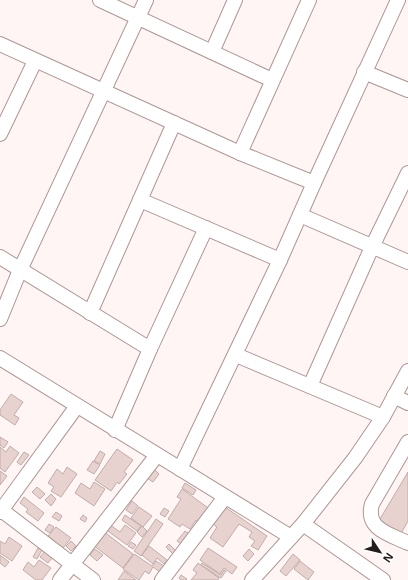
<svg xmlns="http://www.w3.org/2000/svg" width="408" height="580" font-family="'Open Sans',sans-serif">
<rect width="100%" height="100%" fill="#fef5f4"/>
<g fill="#e8d2d0" stroke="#c1acaa">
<polygon points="11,394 23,402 14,415 19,418 15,425 0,415 0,410"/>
<polygon points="0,437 8,442 4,448 0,445"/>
<polygon points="10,446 19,453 5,472 0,468 0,447 6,452"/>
<polygon points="117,449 133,460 124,472 127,474 119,484 117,482 111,491 95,480"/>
<polygon points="100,451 105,454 100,464 94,461"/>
<polygon points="24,452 29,455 21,465 17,462"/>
<polygon points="93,461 100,465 94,474 87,470"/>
<polygon points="67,467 77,474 61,497 51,491 54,487 48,483 57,469 63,474"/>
<polygon points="154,469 159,474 153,482 147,478"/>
<polygon points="0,471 7,476 0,485"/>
<polygon points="408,472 408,521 399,537 377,524"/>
<polygon points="94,482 105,489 94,506 75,493 81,483 90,489"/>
<polygon points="185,483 196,490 193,495 182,488"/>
<polygon points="37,487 45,494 40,499 32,492"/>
<polygon points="182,489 211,510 203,524 196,520 190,529 182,524 180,527 168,519 181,499 177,497"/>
<polygon points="51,494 56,499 51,506 45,500"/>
<polygon points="24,497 44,513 38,521 26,512 28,509 20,503"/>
<polygon points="132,501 138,506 132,514 126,510"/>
<polygon points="139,507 152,516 143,527 131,518"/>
<polygon points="225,507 267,536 258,550 251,546 255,541 249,537 252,532 239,524 223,547 210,538 217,527 213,524"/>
<polygon points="164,508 169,511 165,517 160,514"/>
<polygon points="56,512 62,516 59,521 52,517"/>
<polygon points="83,515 87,518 85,522 80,519"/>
<polygon points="125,515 141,526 137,531 122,520"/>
<polygon points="156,519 163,524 141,556 134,551"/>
<polygon points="49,524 54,527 50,533 45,530"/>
<polygon points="109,524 120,532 125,525 136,533 127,545 105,529"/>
<polygon points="142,526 147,531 142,537 137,532"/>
<polygon points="56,527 71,538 63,548 48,536"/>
<polygon points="103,531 133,554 123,568 93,545"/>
<polygon points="185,531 189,534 181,544 177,541"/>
<polygon points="9,537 22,546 12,561 0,553 0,541 5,544"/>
<polygon points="71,541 76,546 71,551 66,546"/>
<polygon points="131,542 136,545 133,549 128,546"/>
<polygon points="169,544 176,551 173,554 166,547"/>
<polygon points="149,546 167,560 164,564 157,558 153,564 142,555"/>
<polygon points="38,548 42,550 37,559 33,557"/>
<polygon points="208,548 237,567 232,574 224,568 220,574 200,560"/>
<polygon points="95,549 103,555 97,561 90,555"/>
<polygon points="249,549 254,554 248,561 243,556"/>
<polygon points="45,551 53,557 48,563 40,557"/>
<polygon points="134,554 152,566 156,561 164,566 160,572 153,567 149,574 145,571 139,580 123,569"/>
<polygon points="293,554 300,560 286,576 280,571"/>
<polygon points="0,555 9,562 5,567 0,563"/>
<polygon points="39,560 51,568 42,580 36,580 23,570 28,562 34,567"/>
<polygon points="300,561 314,572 308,580 294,569"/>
<polygon points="198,563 219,578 218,580 191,580 197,573 193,570"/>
<polygon points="202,563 221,575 224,570 226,571 221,578 201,565"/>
<polygon points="124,571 136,580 118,580"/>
<polygon points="181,575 187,579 186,580 181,580 179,578"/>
</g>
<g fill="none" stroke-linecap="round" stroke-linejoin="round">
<defs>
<g id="minor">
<polyline points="100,0 272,80"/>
<polyline points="0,44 240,153 314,183"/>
<polyline points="212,52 235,0"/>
<polyline points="364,72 408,90"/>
<polyline points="0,134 35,61"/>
<polyline points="240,153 309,0"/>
<polyline points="140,200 280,260"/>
<polyline points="300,215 408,262"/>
<polyline points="0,257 150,349 115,430"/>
<polyline points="90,313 174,123"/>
<polyline points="0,319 20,270 146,0"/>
<polyline points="150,349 206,228"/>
<polyline points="236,355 383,417"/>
<polyline points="0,358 291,537"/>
<polyline points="310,386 372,247 408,173"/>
<polyline points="394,396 408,403"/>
<path d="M 408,442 L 372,504 C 365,529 389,534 408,543"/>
<polyline points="180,469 280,260 314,183 398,0"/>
<polyline points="0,509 93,580"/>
<polyline points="0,512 77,406"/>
<polyline points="303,524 383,580"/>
<polyline points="60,580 157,455"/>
<polyline points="162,580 225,497"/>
<polyline points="252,580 303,524 355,458 383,417 408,371"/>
</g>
</defs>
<use href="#minor" stroke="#ac9795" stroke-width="16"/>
<use href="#minor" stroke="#fff" stroke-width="14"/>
</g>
<g transform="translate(380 552) rotate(125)" stroke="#ffffff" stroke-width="3" paint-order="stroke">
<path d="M0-3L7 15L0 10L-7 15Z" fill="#241c1b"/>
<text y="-6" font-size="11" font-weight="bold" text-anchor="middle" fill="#241c1b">N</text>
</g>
</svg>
